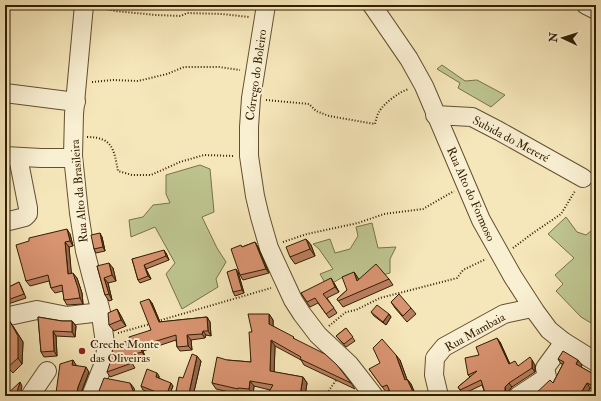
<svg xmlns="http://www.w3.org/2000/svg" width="601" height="401" font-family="'IM FELL Double Pica',serif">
<rect width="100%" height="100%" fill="#f6e7ba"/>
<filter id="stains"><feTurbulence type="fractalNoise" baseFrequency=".005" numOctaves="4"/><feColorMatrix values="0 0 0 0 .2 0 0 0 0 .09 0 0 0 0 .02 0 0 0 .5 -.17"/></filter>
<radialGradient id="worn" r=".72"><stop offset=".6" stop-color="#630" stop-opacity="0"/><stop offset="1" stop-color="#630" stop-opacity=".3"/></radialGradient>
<g fill="#bec58f" stroke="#787248">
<polygon points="442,65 465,81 477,80 505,95 491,107 458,88 460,83 437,69"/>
<polygon points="200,165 210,169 214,212 202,217 217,248 226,262 216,279 218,287 182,309 166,274 175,263 155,227 131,237 129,220 143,217 153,205 170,203 166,194 166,175"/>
<polygon points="566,217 577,232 586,235 596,227 596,326 581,317 556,291 563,284 555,275 574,258 548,234"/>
<polygon points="372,223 378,248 396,247 390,259 390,273 367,279 366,290 343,277 327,286 320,274 333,269 319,249 313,244 330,239 335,253 350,249 358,236 356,227"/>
</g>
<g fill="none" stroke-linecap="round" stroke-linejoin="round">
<defs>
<g id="minor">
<polyline points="84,5 74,114 73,156 79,213 85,251 100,308 106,350 104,363 91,396"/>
<polyline points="266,5 251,98 249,127 249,156 255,196 260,217 269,248 293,300 302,314 318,335 349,364 374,396"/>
<polyline points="372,5 409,59 424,86 481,220 513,277 535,311 549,330 564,342 596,362"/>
<polyline points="586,5 596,10"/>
<polyline points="5,93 76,102"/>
<polyline points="435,115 472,117 499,131 583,178"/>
<polyline points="5,156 41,158 73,158"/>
<polyline points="5,222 25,217 28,214 28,208 18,157"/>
<polyline points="5,316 9,316 37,310 67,316 101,312"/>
<polyline points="30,396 47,371"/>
<polyline points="439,396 434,375 435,358 444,347 504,314 532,308"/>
<polyline points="518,396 547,377 545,368 564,342"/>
</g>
</defs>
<use href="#minor" stroke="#62502f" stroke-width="20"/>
<g stroke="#311e01" stroke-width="2" stroke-dasharray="1 2" stroke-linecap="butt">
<polyline points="99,7 115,11 156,15 181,16 187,13 222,14 249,17"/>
<polyline points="92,82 113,80 138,81 167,74 184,67 219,67 240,70"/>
<path d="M 266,100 L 309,104 L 316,111 L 329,116 L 375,124 C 376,120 377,115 379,112 C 383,104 400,91 409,89"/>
<path d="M 87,137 C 113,137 114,150 118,171 L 132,175 L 151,175 L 180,162 L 204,155 L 234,156"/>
<polyline points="283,242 307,234 358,223 384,214 423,209 454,191"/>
<polyline points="513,248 533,233 561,214 575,191"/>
<polyline points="158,321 271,288"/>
<polyline points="329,326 346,312 356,310 380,298 457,278 463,270 486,259"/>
<polyline points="118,333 150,324"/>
<polyline points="325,396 337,379"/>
</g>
<use href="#minor" stroke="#f9efd2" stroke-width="18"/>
</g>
<g fill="#ba7e60" stroke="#311e01">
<polygon points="70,234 73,246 69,247 71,273 77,278 82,293 83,304 67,305 64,300 63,291 55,293 51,288 49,281 30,286 26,281 29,241"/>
<polygon points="102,237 105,251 96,253 94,249"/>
<polygon points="306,239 311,245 315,256 295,264 290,257"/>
<polygon points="255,242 258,247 269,273 243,280 240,275 242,247"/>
<polygon points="166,253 169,260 146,269 151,279 140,283 138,280 132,259"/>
<polygon points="97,266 113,268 116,281 108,283 112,300 109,301 105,295"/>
<polygon points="238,272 244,293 235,296 233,292"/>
<polygon points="354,272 359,280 389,279 393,285 343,307 337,299 347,290"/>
<polygon points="19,282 21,286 26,298 5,305 5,289"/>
<polygon points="334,283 339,292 327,298 337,313 329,318 318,303 310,307 301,293"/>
<polygon points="391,302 411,308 416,314 407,322 395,308"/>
<polygon points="152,303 160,322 207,317 210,322 211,336 206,335 205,338 191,340 192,350 180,351 177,347 176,340 143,351 145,357 127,362 132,363 135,368 110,377 107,372 130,340 151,330"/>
<polygon points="117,309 121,316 126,326 114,331 109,325"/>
<polygon points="371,312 389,314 391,317 386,325 374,316"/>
<polygon points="269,314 273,320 273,326 296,340 351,383 355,389 304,365 301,360 275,346 274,372 303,377 307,383 305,396 268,396 267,395 270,390 254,386 253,395 242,393 242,395 216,389 212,383 227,360 251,362 252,332"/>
<polygon points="38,317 62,321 72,321 76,326 75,337 56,336 57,356 44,357 41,352"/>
<polygon points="5,320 13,326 23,342 22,364 13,373 5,365"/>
<polygon points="346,328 355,341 346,347 336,336"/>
<polygon points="500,342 510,364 518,366 535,365 535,372 512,387 508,392 509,396 486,396 482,385 463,394 458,387 470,377 468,375 479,355"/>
<polygon points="558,359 582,365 581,367 595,375 596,374 596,391 590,388 586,396 533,396 553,383 563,364 561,364"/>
<polygon points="400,360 407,380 407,379 411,384 416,396 392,396 389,390 386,392 369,369"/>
<polygon points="201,361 193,396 180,396 176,391"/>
<polygon points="76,365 89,372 81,393 81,396 58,396 56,393"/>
<polygon points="159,376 159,378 173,386 169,396 160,396 143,390 141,386"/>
</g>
<g fill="#97674e" stroke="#311e01">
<polygon points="67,229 70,234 73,246 70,241"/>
<polygon points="100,233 102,237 105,251 103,247"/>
<polygon points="306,239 311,245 315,256 310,249"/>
<polygon points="65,242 69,247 72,279 68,274"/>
<polygon points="255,242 258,247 269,273 266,269"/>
<polygon points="164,250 166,253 169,260 166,256"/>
<polygon points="109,263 113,268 116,281 112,275"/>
<polygon points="144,265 151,279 148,276"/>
<polygon points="236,269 238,272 244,293 242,290"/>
<polygon points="354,272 358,278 362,287 357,281"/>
<polygon points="73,273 77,278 82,293 83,304 80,298"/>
<polygon points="104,278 108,283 112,300 109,294"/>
<polygon points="331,278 334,283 339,292 335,287"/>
<polygon points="149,299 152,303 162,327 159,322"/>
<polygon points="117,309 121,316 126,326 121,320"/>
<polygon points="269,314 273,320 273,330 269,324"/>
<polygon points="389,314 391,317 386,325 383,322"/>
<polygon points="207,317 210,322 211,336 208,331"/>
<polygon points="9,320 23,342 22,364 18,358"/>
<polygon points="72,321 76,326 75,337 72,332"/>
<polygon points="53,331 56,336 57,356 54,351"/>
<polygon points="203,331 206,335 205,338 202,334"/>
<polygon points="187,335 191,340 192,350 188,346"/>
<polygon points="497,338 500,342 512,369 509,364"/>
<polygon points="271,340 275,346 274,377 270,371"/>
<polygon points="140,346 143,351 145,357 142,352"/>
<polygon points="396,355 400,360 409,385 405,380"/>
<polygon points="197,356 201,361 193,396 191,396 189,393"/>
<polygon points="73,360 76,365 75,370 72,365"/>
<polygon points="532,360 535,365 535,372 532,368"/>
<polygon points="578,360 582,365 580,369 576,364"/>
<polygon points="86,367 89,372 81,393 81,396 79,396 77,393 78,387"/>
<polygon points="157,373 159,376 158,380 156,377"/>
<polygon points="303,377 307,383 305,396 300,396"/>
<polygon points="407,379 411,384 416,396 415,396"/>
<polygon points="250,381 254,386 253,395 249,389"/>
<polygon points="20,382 22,386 20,396 18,396 17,392"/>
<polygon points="130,383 134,388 136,396 135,396"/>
<polygon points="171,383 173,386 169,396 166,396"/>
<polygon points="509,383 512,387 508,392 509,396 506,396 505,387"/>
<polygon points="587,383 590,388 586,396 579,396"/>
</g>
<g fill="#d89370" stroke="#311e01">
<polygon points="67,229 70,241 65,242 68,274 73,273 78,288 80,298 64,300 62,285 51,288 48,275 26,281 16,245 29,241 29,238"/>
<polygon points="100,233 103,247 94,249 91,235"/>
<polygon points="306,239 310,249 290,257 286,247"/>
<polygon points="255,242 266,269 240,275 231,249 241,245 242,247"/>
<polygon points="164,250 166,256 144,265 148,276 138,280 132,259"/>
<polygon points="109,263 112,275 104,278 109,294 105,295 97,266"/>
<polygon points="376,264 389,279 338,301 337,299 347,290 342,277 354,272 357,281"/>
<polygon points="236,269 242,290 233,292 227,272"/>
<polygon points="331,278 335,287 323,294 334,308 326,314 315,298 307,302 301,293"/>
<polygon points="19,282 24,294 5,301 5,289"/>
<polygon points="399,294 411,308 403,316 391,302"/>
<polygon points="149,299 159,322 207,317 208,331 203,331 202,334 187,335 188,346 177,347 176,335 140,346 142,352 119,359 132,363 107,372 111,360 113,346 130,340 129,337 151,330 140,302"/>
<polygon points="377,305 389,314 383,322 371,312"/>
<polygon points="117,309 121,320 109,325 108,313"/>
<polygon points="248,314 269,314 269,324 294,337 293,338 325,354 337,365 351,383 300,359 301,357 271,340 270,371 303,377 300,396 272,396 267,395 273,385 250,381 249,389 238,388 238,389 212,383 217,357 227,360 251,362 249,332 252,332"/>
<polygon points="38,317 62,321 72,321 72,332 53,331 54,351 41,352"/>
<polygon points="5,320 9,320 18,336 18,358 8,367 5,364"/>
<polygon points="346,328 353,337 344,344 336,336"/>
<polygon points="497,338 509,364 515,361 518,366 530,357 532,360 532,368 509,383 505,387 505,395 503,396 486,396 481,380 460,390 458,387 477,371 468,375 465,358 479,355 476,347"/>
<polygon points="382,339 396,355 405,380 407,379 415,396 398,396 397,394 392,396 387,385 382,387 369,369 380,363 373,348"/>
<polygon points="563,351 578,360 576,364 595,375 596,374 596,387 587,383 579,396 570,396 562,391 557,396 533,396 550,380 553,383 564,362 558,359"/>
<polygon points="192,354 197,356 189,393 176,391 179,377 183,378"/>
<polygon points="73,360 72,365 86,367 78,387 77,393 79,396 72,396 56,393 60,364"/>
<polygon points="147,369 157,373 156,377 171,383 166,396 141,386"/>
<polygon points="104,378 130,383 135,396 97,396"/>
<polygon points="20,382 17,392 18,396 5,396"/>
<polygon points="530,393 532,396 526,396"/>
</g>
<circle fill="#8f2418" stroke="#f9efd2" stroke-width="1.5" cx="82" cy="351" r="4"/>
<g text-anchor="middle" stroke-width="4" stroke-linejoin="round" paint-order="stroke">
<g font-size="12" fill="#311e01" stroke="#f9efd2">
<text transform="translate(256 75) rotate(-82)" y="4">Córrego do Boleiro</text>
<text transform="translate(511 139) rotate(28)" y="4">Subida do Mereré</text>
<text transform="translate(79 191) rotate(-95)" y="4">Rua Alto da Brasileira</text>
<text transform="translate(471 194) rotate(66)" y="4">Rua Alto do Formoso</text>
<text transform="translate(475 332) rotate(-29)" y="4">Rua Mambaia</text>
</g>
<g font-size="12" fill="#311e01" stroke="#f9efd2" text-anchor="start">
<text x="90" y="348">Creche Monte<tspan x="90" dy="14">das Oliveiras</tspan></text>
</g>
</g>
<rect width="601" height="401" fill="none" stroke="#f6e7ba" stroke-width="20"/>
<rect x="6" y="6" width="589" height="389" fill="none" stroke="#311e01" stroke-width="2"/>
<rect x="10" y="10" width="581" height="381" fill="none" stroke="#311e01"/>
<g transform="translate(563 38) rotate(274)" stroke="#f9efd2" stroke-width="3" paint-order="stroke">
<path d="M0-3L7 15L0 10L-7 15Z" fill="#311e01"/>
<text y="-6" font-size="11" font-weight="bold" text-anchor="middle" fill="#311e01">N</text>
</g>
<rect width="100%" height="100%" filter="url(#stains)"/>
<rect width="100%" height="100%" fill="url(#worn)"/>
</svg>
